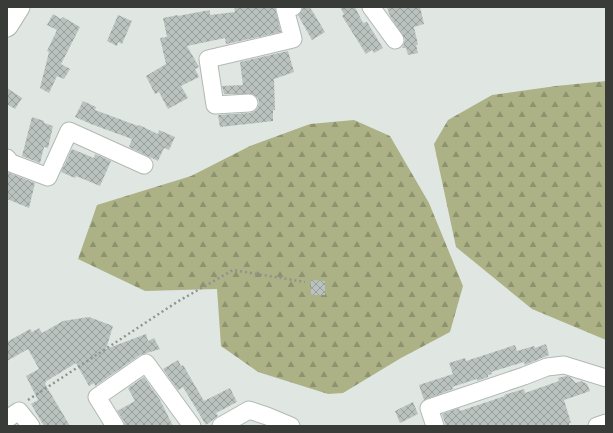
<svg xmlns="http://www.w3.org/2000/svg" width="613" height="433" font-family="Barlow,sans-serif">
<defs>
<pattern id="forest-firs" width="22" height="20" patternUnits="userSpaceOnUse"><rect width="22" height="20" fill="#acb286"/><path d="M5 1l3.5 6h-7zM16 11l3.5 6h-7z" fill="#8d926f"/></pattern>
<pattern id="building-cross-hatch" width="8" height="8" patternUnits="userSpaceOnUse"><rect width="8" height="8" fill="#bac2bf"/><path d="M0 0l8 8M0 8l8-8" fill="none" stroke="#989f9c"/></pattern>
</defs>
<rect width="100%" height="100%" fill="#e0e7e2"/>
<g fill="url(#forest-firs)">
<polygon points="606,81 606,340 532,309 456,247 434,144 448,120 492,95 556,86"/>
<polygon points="354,120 390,136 429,203 463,286 450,332 401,358 343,393 328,394 258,372 221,346 217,289 145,291 78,259 97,205 191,176 250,146 310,124"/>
</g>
<g fill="url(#building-cross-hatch)">
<polygon points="234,7 275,7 281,32 226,44 225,38 187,46 199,67 195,69 199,77 181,86 188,98 168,109 159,92 155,94 146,76 166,64 160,38 167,37 163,18 178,15 178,16 210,10 210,15 235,12"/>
<polygon points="303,7 310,7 325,32 312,40 298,15 302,10"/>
<polygon points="340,7 355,7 363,23 367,22 383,48 374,53 372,50 366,54 342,16 344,14"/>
<polygon points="387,7 420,7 424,24 414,27 418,45 416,45 418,53 408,55 406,48 402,48 404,44 405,39 390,16"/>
<polygon points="53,14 61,19 63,17 80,27 61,64 70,69 64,79 57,76 49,93 40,88 49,52 47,51 57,30 47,25"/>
<polygon points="118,15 132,21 122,44 118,42 117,46 107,41"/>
<polygon points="288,51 294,72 274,79 275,110 273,110 273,121 220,127 218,115 250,113 255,111 258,107 259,102 258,98 253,94 224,94 222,86 243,85 240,62"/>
<polygon points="7,88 22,98 15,109 7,104"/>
<polygon points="83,101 96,107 95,110 138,126 139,125 158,134 159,130 175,137 169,150 164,148 158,161 129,147 132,139 91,124 75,117"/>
<polygon points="32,117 44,121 44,123 53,126 48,148 44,147 40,163 22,156"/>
<polygon points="72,149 94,158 95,154 111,161 100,186 76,176 75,178 61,172"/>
<polygon points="7,172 35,183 29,208 7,199"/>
<polygon points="311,280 325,281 325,295 312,295 313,294 311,294"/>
<polygon points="89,317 113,326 106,349 146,334 148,341 154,338 160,349 140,355 95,386 94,383 89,386 76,363 45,382 46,383 45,384 70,426 44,426 31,404 38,400 26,376 39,369 28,349 7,361 7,342 30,329 32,332 39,328 42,333 63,321"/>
<polygon points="546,344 549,355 525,365 524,362 491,372 492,374 488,375 488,377 477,381 477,379 452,387 453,389 424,400 419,385 453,374 449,363 465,358 466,361 515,345 517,351 534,346 535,348"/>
<polygon points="178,360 181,366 183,365 204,401 230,388 237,402 216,413 218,416 206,425 183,387 178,390 163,369"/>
<polygon points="566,376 570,377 576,383 581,381 587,384 590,391 564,400 571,423 569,423 569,426 446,426 442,414 459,408 460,411 505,396 504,395 524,389 525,393 559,381 558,378"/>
<polygon points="144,377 160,400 173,426 125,426 124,421 117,411 135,401 128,388"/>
<polygon points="413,402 418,414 400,423 395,411"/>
</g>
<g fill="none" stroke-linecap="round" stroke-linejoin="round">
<defs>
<g id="minor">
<polyline points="371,7 395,40"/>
<polyline points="249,103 215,105 208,59 293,39 285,9 293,7"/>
<polyline points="7,158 11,163 48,177 69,131 144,165"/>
<polyline points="7,419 19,411 31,426"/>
<polyline points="115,426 97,397 146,363 192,426"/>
<polyline points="221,426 249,410 267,416 291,426"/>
<polyline points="435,426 429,408 524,376 547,367 564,365 606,378"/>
<polyline points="597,426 606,423"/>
</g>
<polyline id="tertiary" points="7,26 19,7"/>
</defs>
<use href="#minor" stroke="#b2b8b4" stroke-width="19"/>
<use href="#tertiary" stroke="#b2b8b4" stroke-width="23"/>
<polyline stroke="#8e938f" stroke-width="2.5" stroke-dasharray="2 3" stroke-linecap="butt" points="28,400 177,302 233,270 305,282"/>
<use href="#minor" stroke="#fff" stroke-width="17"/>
<use href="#tertiary" stroke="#fff" stroke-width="21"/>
</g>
<rect width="613" height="433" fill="none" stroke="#393b39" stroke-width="16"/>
</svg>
